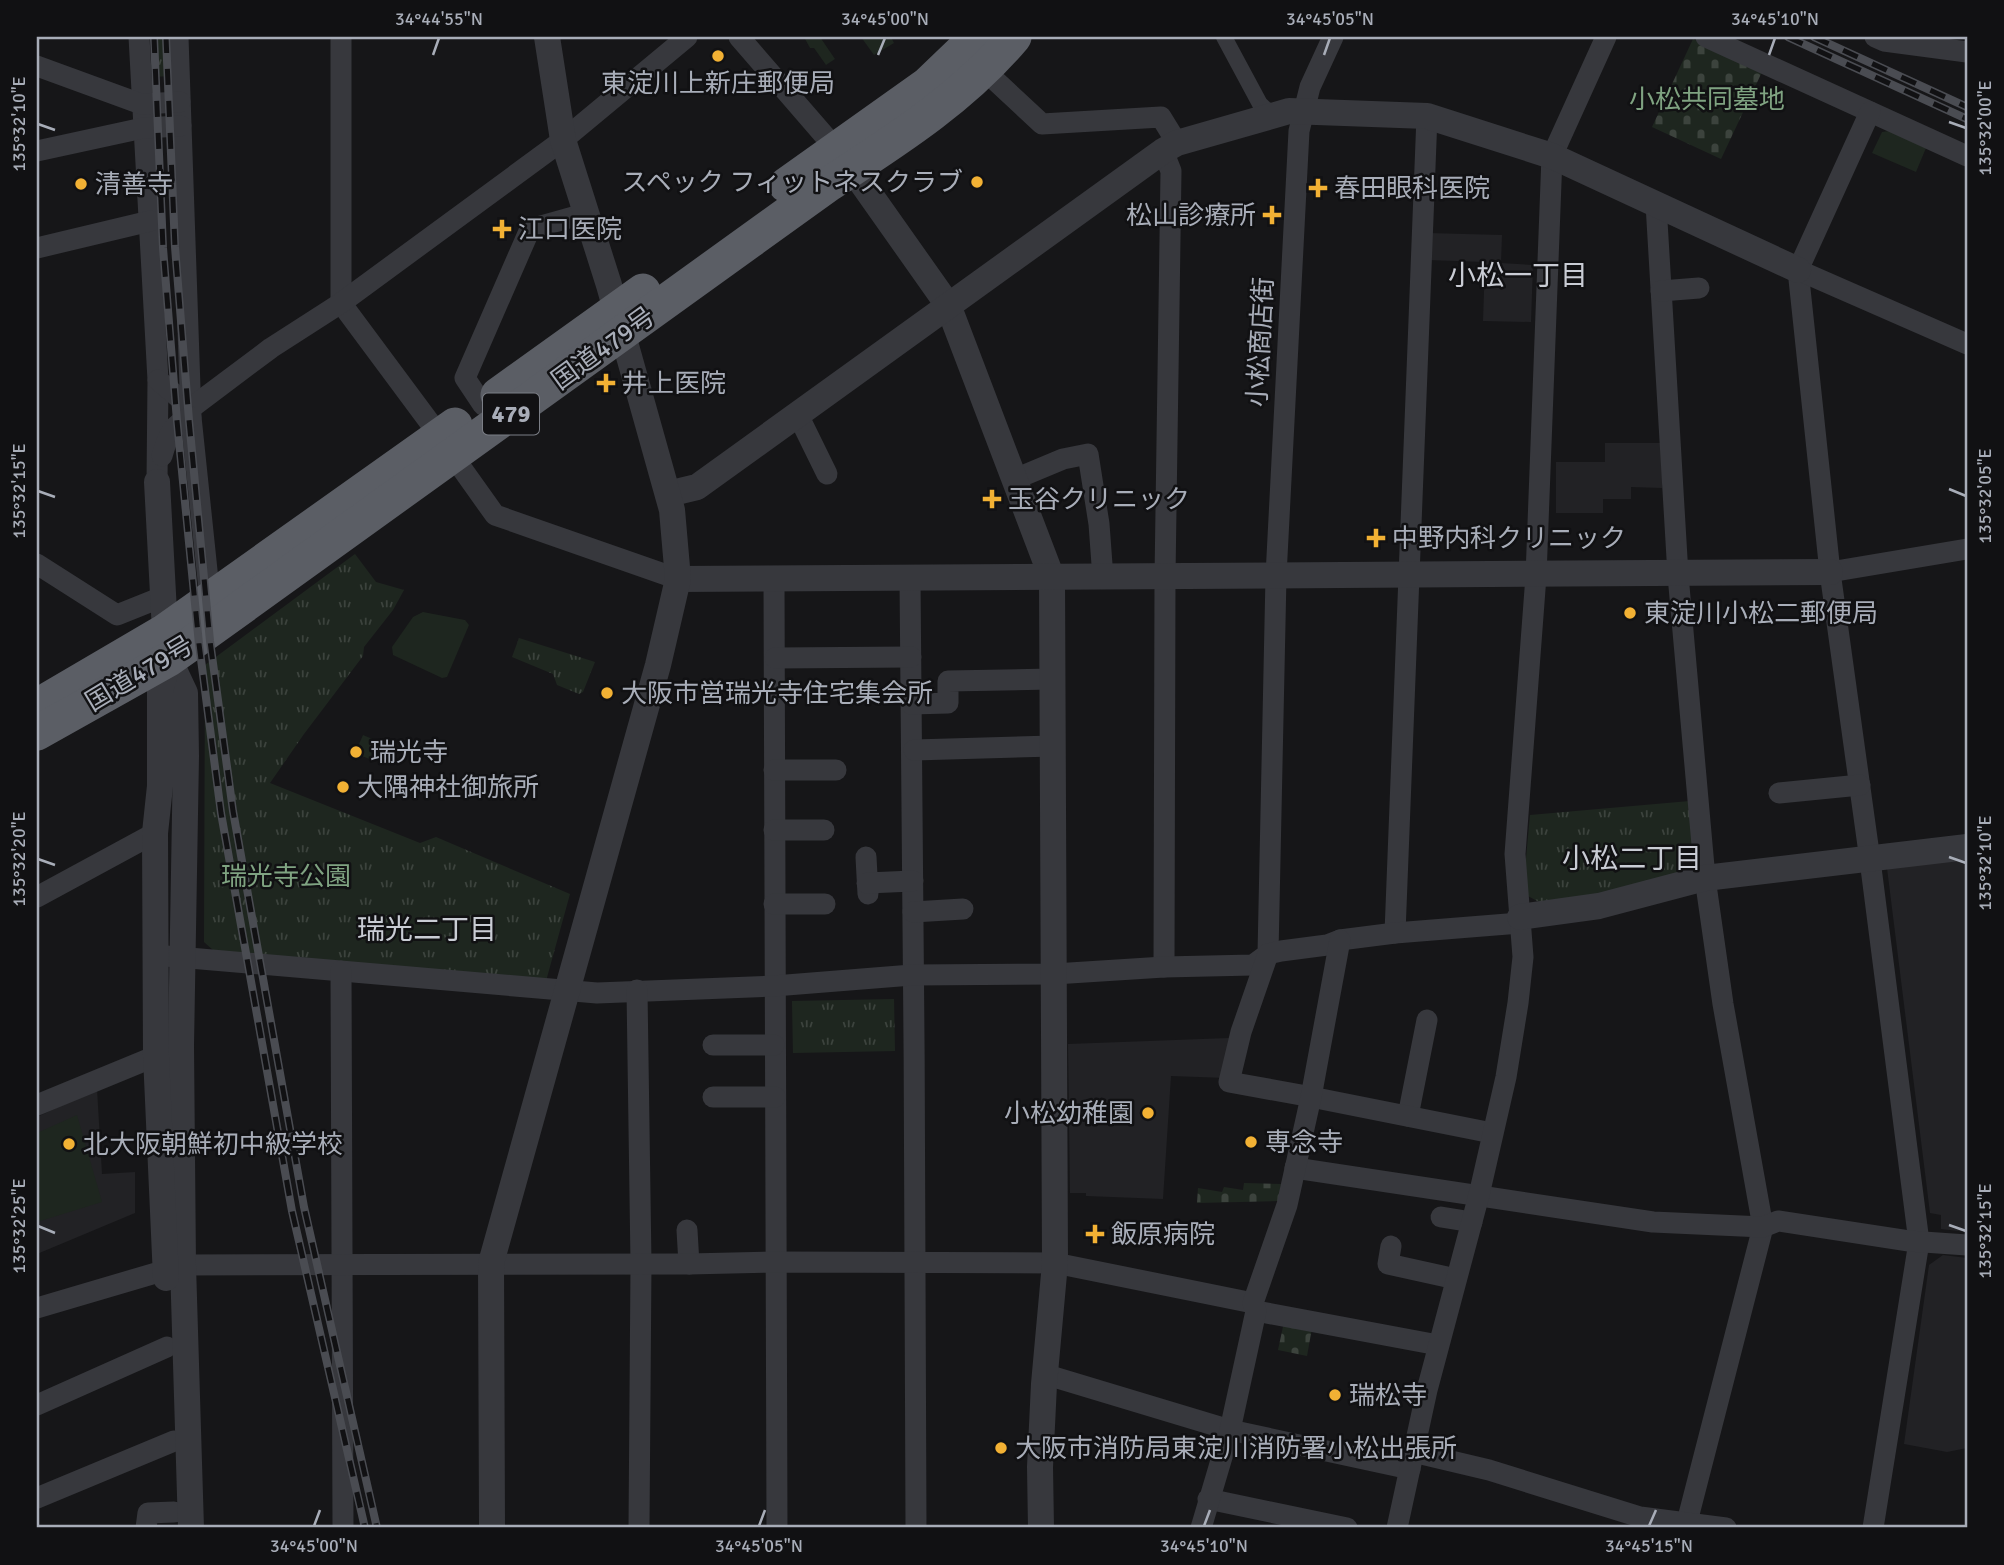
<svg xmlns="http://www.w3.org/2000/svg" width="2004" height="1565" font-family="Signika,'Noto Sans JP',sans-serif">
<defs>
<pattern id="cemetery-stones" width="16" height="16" patternUnits="userSpaceOnUse" patternTransform="scale(1.75)"><rect width="16" height="16" fill="#1e261f"/><path d="M2 7V4a2 2 0 0 1 4 0v3zM10 15v-3a2 2 0 0 1 4 0v3z" fill="#3c433d"/></pattern>
<pattern id="park-tufts" width="24" height="20" patternUnits="userSpaceOnUse" patternTransform="scale(1.75)"><rect width="24" height="20" fill="#1e261f"/><path d="M3 7l-1-3M5 7V3M7 7l1-3M15 17l-1-3M17 17v-4M19 17l1-3" fill="none" stroke="#3c433d"/></pattern>
</defs>
<rect width="100%" height="100%" fill="#161618"/>
<g fill="#222225">
<polygon points="1428,233 1502,235 1501,263 1533,265 1531,322 1483,321 1485,262 1427,260"/>
<polygon points="1605,443 1662,443 1662,488 1631,487 1631,499 1603,499 1603,513 1556,513 1556,462 1605,462"/>
<polygon points="1967,857 1967,1232 1941,1229 1941,1215 1930,1213 1887,868"/>
<polygon points="1229,1038 1226,1078 1171,1076 1163,1199 1086,1196 1086,1193 1070,1193 1068,1044"/>
<polygon points="97,1089 102,1174 135,1172 135,1213 37,1254 37,1117"/>
<polygon points="1943,1255 1967,1258 1967,1448 1947,1452 1904,1444 1929,1265"/>
</g>
<g fill="#1e261f">
<polygon points="804,37 820,37 835,59 826,65 814,48 810,48"/>
<polygon points="861,37 891,37 894,43 874,55"/>
<polygon points="1889,131 1926,148 1916,172 1872,153 1882,132"/>
<polygon points="423,612 465,620 469,625 447,677 442,678 393,655 392,647 413,617"/>
<polygon points="363,735 382,743 374,761 355,753"/>
<polygon points="77,1115 102,1202 37,1222 37,1133"/>
</g>
<g fill="url(#cemetery-stones)">
<polygon points="1693,39 1762,72 1721,159 1652,127"/>
<polygon points="1244,1183 1281,1184 1279,1201 1197,1203 1198,1188 1222,1192 1224,1187 1243,1190"/>
<polygon points="1284,1322 1312,1328 1307,1356 1278,1350"/>
</g>
<g fill="url(#park-tufts)">
<polygon points="151,37 168,37 170,76 152,77"/>
<polygon points="355,554 376,582 404,590 393,610 364,647 363,656 304,734 270,783 420,843 436,837 570,894 546,981 213,950 204,942 205,665"/>
<polygon points="519,638 595,662 583,692 579,694 557,685 553,674 512,657"/>
<polygon points="1690,801 1697,859 1686,873 1613,892 1539,902 1528,896 1525,870 1530,815"/>
<polygon points="894,999 895,1051 793,1053 792,1001"/>
</g>
<g fill="none" stroke-linecap="round" stroke-linejoin="round">
<polyline stroke="#37383d" stroke-width="16" points="1224,37 1260,104 1273,116"/>
<g stroke="#37383d" stroke-width="21">
<polyline points="139,37 158,380 157,482"/>
<polyline points="178,37 191,417 210,599"/>
<polyline points="341,37 341,303 439,435"/>
<polyline points="739,37 843,157"/>
<polyline points="1706,37 1967,156"/>
<polyline points="1875,37 1884,41 1967,52"/>
<polyline points="37,66 141,104 180,102"/>
<polyline points="984,70 1042,124 1161,117 1177,143"/>
<polyline points="1870,112 1798,270 1830,572 1870,860 1919,1242 1873,1528"/>
<polyline points="37,151 143,128 181,126"/>
<polyline points="1163,151 1171,171 1165,577 1164,967"/>
<polyline points="1656,204 1678,575 1705,878 1723,1004 1763,1227 1687,1522"/>
<polyline points="37,248 150,221"/>
<polyline points="1798,270 1967,344"/>
<polyline points="1661,291 1699,288"/>
<polyline points="158,380 191,408 271,348 341,303 563,140 687,37"/>
<polyline points="483,405 465,378 530,229 587,213"/>
<polyline points="798,415 827,474"/>
<path d="M 162,456 C 167,438 172,423 191,417"/>
<polyline points="453,456 495,515 678,579"/>
<polyline points="1015,479 1063,459 1088,454 1099,524 1103,578"/>
<polyline points="37,564 117,615 162,597"/>
<polyline points="1830,572 1967,549"/>
<path d="M 910,578 C 914,895 915,1211 916,1528"/>
<polyline points="774,579 777,1528"/>
<polyline points="775,658 911,657"/>
<polyline points="911,704 948,703 948,681 1051,679"/>
<polyline points="914,750 1053,746"/>
<polyline points="774,770 836,770"/>
<polyline points="1779,793 1860,785"/>
<polyline points="774,830 824,830"/>
<polyline points="866,857 868,894"/>
<polyline points="867,883 913,881"/>
<polyline points="37,897 155,833"/>
<polyline points="774,904 825,904"/>
<polyline points="913,912 963,909"/>
<polyline points="1395,933 1427,116"/>
<polyline points="166,956 597,993 774,986 912,975 1054,974 1164,967 1253,965 1268,954 1276,576 1299,131 1310,87 1333,37"/>
<polyline points="341,971 343,1528"/>
<polyline points="637,990 641,1263 639,1528"/>
<polyline points="713,1045 774,1045"/>
<polyline points="713,1097 775,1097"/>
<polyline points="37,1105 156,1056"/>
<polyline points="1408,1116 1427,1020"/>
<polyline points="1492,1133 1301,1095 1229,1082 1241,1032 1268,954 1281,951 1327,945 1340,940 1395,933 1520,923"/>
<polyline points="1295,1168 1653,1222 1763,1227 1778,1221 1909,1241 1967,1245"/>
<polyline points="1441,1217 1472,1222"/>
<polyline points="687,1230 689,1264"/>
<polyline points="1391,1246 1388,1264 1456,1279"/>
<polyline points="37,1308 183,1265 689,1264 776,1262 1055,1263 1253,1303"/>
<polyline points="1256,1311 1438,1345"/>
<polyline points="1044,1374 1230,1430 1410,1469"/>
<polyline points="37,1405 167,1347"/>
<polyline points="1413,1452 1489,1470 1640,1517 1726,1528"/>
<polyline points="37,1498 174,1441"/>
<polyline points="1208,1499 1347,1528"/>
<polyline points="146,1528 148,1513 174,1512"/>
<polyline points="1201,1528 1230,1430 1256,1311 1253,1303 1287,1205 1311,1097 1340,940"/>
<polyline points="1397,1528 1427,1390 1479,1195 1506,1077 1518,1003 1523,957 1515,854 1536,576 1552,156 1606,37"/>
</g>
<g stroke="#37383d" stroke-width="26">
<polyline points="852,169 948,305 1052,578 1055,1263 1044,1384 1040,1467 1041,1528"/>
<polyline points="157,482 165,631 169,659 185,693 186,756 181,1046 183,1265 191,1528"/>
<polyline points="668,494 697,487 1163,151 1177,143 1289,111 1427,116 1552,156 1798,270"/>
<polyline points="678,579 1830,572"/>
<polyline points="1520,917 1599,906 1705,878 1967,847"/>
<polyline points="166,1278 156,1056 155,833 160,786 160,691 169,659"/>
<polyline points="492,1528 491,1263 658,665 678,579 672,510 609,285 563,140 547,37"/>
</g>
<g stroke="#5b5e65" stroke-width="35">
<polyline points="786,185 928,84 977,37"/>
<polyline points="498,395 643,291"/>
<polyline points="49,699 165,631 455,425"/>
<path d="M 37,733 L 169,659 L 203,635 L 829,184 C 895,141 963,98 1014,37"/>
</g>
<defs>
<g id="rail">
<polyline points="154,37 163,248 177,421 199,644 221,813 292,1211 365,1528"/>
<polyline points="166,37 175,247 189,420 210,641 233,811 304,1207 377,1528"/>
<polyline points="1788,37 1967,119"/>
<polyline points="1814,37 1967,107"/>
</g>
</defs>
<use href="#rail" stroke="#4a4c52" stroke-width="8"/>
<use href="#rail" stroke="#111113" stroke-width="5" stroke-dasharray="16" stroke-linecap="butt"/>
</g>
<path fill="none" stroke="#a8adb8" stroke-width="2.5" d="M 433,55 L 439,38M 878,55 L 885,38M 1324,55 L 1330,38M 1769,55 L 1775,38M 1949,122 L 1966,128M 38,124 L 55,130M 1949,489 L 1966,496M 38,491 L 55,497M 1949,857 L 1966,863M 38,859 L 55,865M 1949,1225 L 1966,1231M 38,1226 L 55,1233M 314,1526 L 320,1510M 759,1526 L 765,1510M 1204,1526 L 1210,1510M 1649,1526 L 1656,1510"/>
<g fill="#f2b134" stroke="#111113" stroke-width="2.5">
<circle cx="718" cy="56" r="7"/>
<circle cx="977" cy="182" r="7"/>
<circle cx="81" cy="184" r="7"/>
<path d="M1314.5 177.5h7v7h7v7h-7v7h-7v-7h-7v-7h7z"/>
<path d="M1268.5 204.5h7v7h7v7h-7v7h-7v-7h-7v-7h7z"/>
<path d="M498.5 218.5h7v7h7v7h-7v7h-7v-7h-7v-7h7z"/>
<path d="M602.5 372.5h7v7h7v7h-7v7h-7v-7h-7v-7h7z"/>
<path d="M988.5 488.5h7v7h7v7h-7v7h-7v-7h-7v-7h7z"/>
<path d="M1372.5 527.5h7v7h7v7h-7v7h-7v-7h-7v-7h7z"/>
<circle cx="1630" cy="613" r="7"/>
<circle cx="607" cy="693" r="7"/>
<circle cx="356" cy="752" r="7"/>
<circle cx="343" cy="787" r="7"/>
<circle cx="1148" cy="1113" r="7"/>
<circle cx="1251" cy="1142" r="7"/>
<circle cx="69" cy="1144" r="7"/>
<path d="M1091.5 1223.5h7v7h7v7h-7v7h-7v-7h-7v-7h7z"/>
<circle cx="1335" cy="1395" r="7"/>
<circle cx="1001" cy="1448" r="7"/>
</g>
<g text-anchor="middle" stroke-width="5" stroke-linejoin="round" paint-order="stroke">
<rect fill="#111113" stroke="#7b7e86" stroke-width="2" x="483" y="393.5" width="56" height="41" rx="5"/>
<g font-size="24" font-weight="bold" fill="#a8adb8">
<text x="511" y="422">479</text>
</g>
<g font-size="26" fill="#a8adb8" stroke="#111113" text-anchor="start">
<text x="718" y="92" text-anchor="middle">東淀川上新庄郵便局</text>
<text x="963" y="191" text-anchor="end">スペック フィットネスクラブ</text>
<text x="95" y="193">清善寺</text>
<text x="1334" y="197">春田眼科医院</text>
<text x="1256" y="224" text-anchor="end">松山診療所</text>
<text x="518" y="238">江口医院</text>
<text x="622" y="392">井上医院</text>
<text x="1008" y="508">玉谷クリニック</text>
<text x="1392" y="547">中野内科クリニック</text>
<text x="1644" y="622">東淀川小松二郵便局</text>
<text x="621" y="702">大阪市営瑞光寺住宅集会所</text>
<text x="370" y="761">瑞光寺</text>
<text x="357" y="796">大隅神社御旅所</text>
<text x="1134" y="1122" text-anchor="end">小松幼稚園</text>
<text x="1265" y="1151">専念寺</text>
<text x="83" y="1153">北大阪朝鮮初中級学校</text>
<text x="1111" y="1243">飯原病院</text>
<text x="1349" y="1404">瑞松寺</text>
<text x="1015" y="1457">大阪市消防局東淀川消防署小松出張所</text>
</g>
<g font-size="26" fill="#7fa381" stroke="#111113">
<text x="1707" y="108">小松共同墓地</text>
<text x="286" y="885">瑞光寺公園</text>
</g>
<g font-size="26" fill="#a8adb8" stroke="#111113">
<text transform="translate(1260 342) rotate(-87)" y="9">小松商店街</text>
<text transform="translate(603 348) rotate(-36)" y="9">国道479号</text>
<text transform="translate(139 673) rotate(-31)" y="9">国道479号</text>
</g>
<g font-size="28" fill="#c9ccd4" stroke="#111113">
<text x="1518" y="285">小松一丁目</text>
<text x="1632" y="868">小松二丁目</text>
<text x="427" y="939">瑞光二丁目</text>
</g>
</g>
<rect width="2004" height="1565" fill="none" stroke="#111113" stroke-width="77"/>
<rect x="38" y="38" width="1928" height="1488" fill="none" stroke="#a8adb8" stroke-width="2.5"/>
<g font-size="18" text-anchor="middle" fill="#a8adb8">
<text x="439" y="25">34°44'55"N</text>
<text x="885" y="25">34°45'00"N</text>
<text x="1330" y="25">34°45'05"N</text>
<text x="1775" y="25">34°45'10"N</text>
<text transform="translate(19 124) rotate(-90)" y="6">135°32'10"E</text>
<text transform="translate(1985 128) rotate(-90)" y="6">135°32'00"E</text>
<text transform="translate(19 491) rotate(-90)" y="6">135°32'15"E</text>
<text transform="translate(1985 496) rotate(-90)" y="6">135°32'05"E</text>
<text transform="translate(19 859) rotate(-90)" y="6">135°32'20"E</text>
<text transform="translate(1985 863) rotate(-90)" y="6">135°32'10"E</text>
<text transform="translate(19 1226) rotate(-90)" y="6">135°32'25"E</text>
<text transform="translate(1985 1231) rotate(-90)" y="6">135°32'15"E</text>
<text x="314" y="1552">34°45'00"N</text>
<text x="759" y="1552">34°45'05"N</text>
<text x="1204" y="1552">34°45'10"N</text>
<text x="1649" y="1552">34°45'15"N</text>
</g>
</svg>
